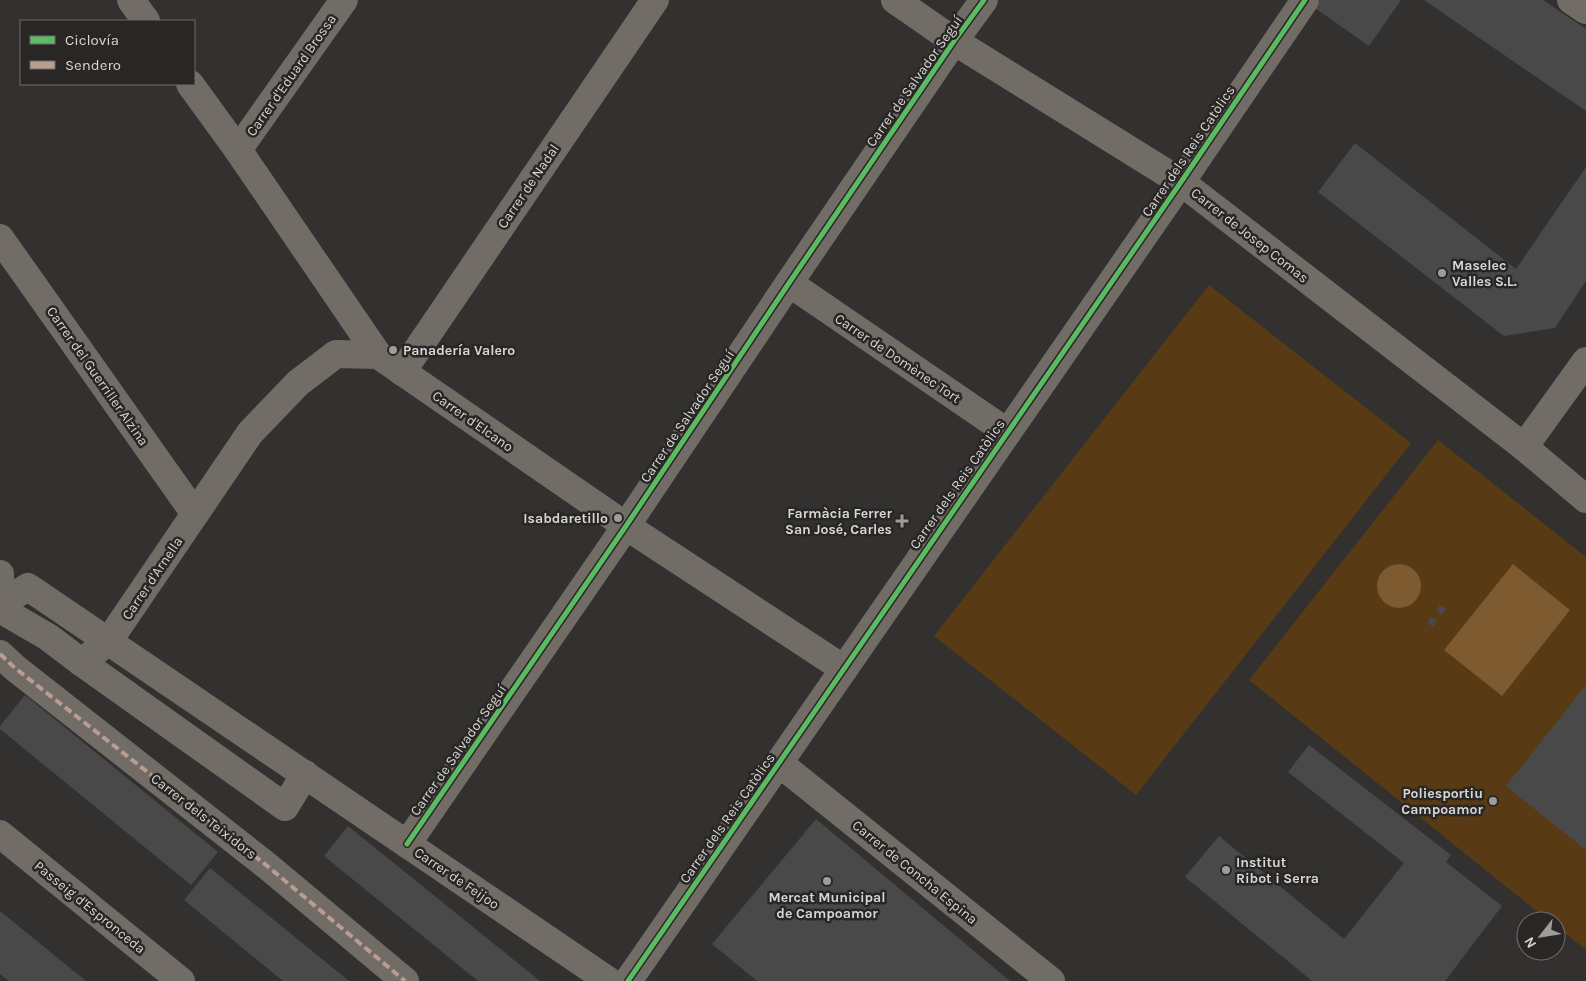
<svg xmlns="http://www.w3.org/2000/svg" width="1586" height="981" font-family="Karla,sans-serif">
<rect width="100%" height="100%" fill="#323130"/>
<g fill="#583b15">
<polygon points="1209,285 1411,443 1136,795 934,636"/>
<polygon points="1438,440 1586,557 1586,950 1556,926 1556,921 1549,921 1249,680"/>
</g>
<g fill="#7d5a30">
<polygon points="1513,564 1570,610 1502,696 1444,650"/>
<circle cx="1399" cy="586" r="22"/>
</g>
<g fill="#4a4949">
<polygon points="1320,0 1401,0 1369,46 1315,8"/>
<polygon points="1424,0 1543,0 1586,29 1586,111"/>
<polygon points="1355,143 1516,269 1586,167 1586,281 1555,328 1504,336 1318,192"/>
<polygon points="1440,605 1446,609 1442,615 1436,610"/>
<polygon points="1431,617 1437,621 1433,627 1427,622"/>
<polygon points="1586,685 1586,850 1506,786"/>
<polygon points="25,695 218,852 191,885 0,729 0,726"/>
<polygon points="1309,745 1451,855 1446,862 1502,906 1445,981 1312,981 1185,877 1219,836 1344,939 1404,863 1288,772"/>
<polygon points="816,819 1010,981 757,981 712,944"/>
<polygon points="348,826 540,981 478,981 324,856"/>
<polygon points="210,868 349,981 283,981 184,900"/>
<polygon points="0,911 86,981 9,981 0,974"/>
</g>
<g fill="none" stroke-linecap="round" stroke-linejoin="round">
<g stroke="#726c66" stroke-width="28">
<polyline points="131,0 146,21"/>
<polyline points="895,0 954,41 1181,182 1524,447 1586,499"/>
<polyline points="1571,0 1586,10"/>
<polyline points="190,84 238,150 378,355 626,526 844,669"/>
<polyline points="238,150 344,0"/>
<polyline points="0,238 195,514"/>
<polyline points="789,283 1007,432"/>
<polyline points="402,372 655,0"/>
<polyline points="1524,447 1586,361"/>
<polyline points="0,574 0,580"/>
<polyline points="0,604 28,587 609,981"/>
<polyline points="0,609 48,637 81,662 108,642 250,433 298,383 336,354 378,355"/>
<polyline points="0,654 15,668 266,865 405,981"/>
<polyline points="81,662 285,807 305,774"/>
<polyline points="779,763 1051,981"/>
<polyline points="0,834 181,981"/>
<polyline points="407,844 626,526 789,283 954,41 984,0"/>
<polyline points="628,981 1181,182 1305,0"/>
</g>
<polyline stroke="#b99d93" stroke-width="4" stroke-dasharray="8 4" stroke-linecap="butt" points="0,654 15,668 266,865 405,981"/>
<defs>
<g id="cycleway">
<polyline points="407,844 626,526 789,283 954,41 984,0"/>
<polyline points="628,981 1181,182 1305,0"/>
</g>
</defs>
<use href="#cycleway" stroke="#292725" stroke-width="8"/>
<use href="#cycleway" stroke="#5cba63" stroke-width="5"/>
</g>
<g fill="#9e9d9b" stroke="#292725" stroke-width="2">
<circle cx="1442" cy="273" r="5"/>
<circle cx="393" cy="350" r="5"/>
<circle cx="618" cy="518" r="5"/>
<path d="M899.5 513.5h5v5h5v5h-5v5h-5v-5h-5v-5h5z"/>
<circle cx="1493" cy="801" r="5"/>
<circle cx="1226" cy="870" r="5"/>
<circle cx="827" cy="881" r="5"/>
</g>
<g text-anchor="middle" stroke-width="5" stroke-linejoin="round" paint-order="stroke">
<g font-size="14" fill="#d8d7d5" stroke="#292725">
<text transform="translate(291 75) rotate(-55)" y="5">Carrer d'Eduard Brossa</text>
<text transform="translate(914 81) rotate(-55)" y="5">Carrer de Salvador Seguí</text>
<text transform="translate(1188 151) rotate(-56)" y="5">Carrer dels Reis Catòlics</text>
<text transform="translate(528 186) rotate(-56)" y="5">Carrer de Nadal</text>
<text transform="translate(1250 235) rotate(38)" y="5">Carrer de Josep Comas</text>
<text transform="translate(898 358) rotate(34)" y="5">Carrer de Domènec Tort</text>
<text transform="translate(98 376) rotate(55)" y="5">Carrer del Guerriller Alzina</text>
<text transform="translate(687 416) rotate(-56)" y="5">Carrer de Salvador Seguí</text>
<text transform="translate(473 421) rotate(35)" y="5">Carrer d'Elcano</text>
<text transform="translate(957 484) rotate(-55)" y="5">Carrer dels Reis Catòlics</text>
<text transform="translate(152 578) rotate(-56)" y="5">Carrer d'Arnella</text>
<text transform="translate(458 750) rotate(-55)" y="5">Carrer de Salvador Seguí</text>
<text transform="translate(204 816) rotate(38)" y="5">Carrer dels Teixidors</text>
<text transform="translate(727 818) rotate(-55)" y="5">Carrer dels Reis Catòlics</text>
<text transform="translate(915 872) rotate(39)" y="5">Carrer de Concha Espina</text>
<text transform="translate(457 878) rotate(34)" y="5">Carrer de Feijoo</text>
<text transform="translate(90 907) rotate(39)" y="5">Passeig d'Espronceda</text>
</g>
<g font-size="14" font-weight="bold" fill="#d8d7d5" stroke="#292725" text-anchor="start">
<text x="1452" y="270">Maselec<tspan x="1452" dy="16">Valles S.L.</tspan></text>
<text x="403" y="355">Panadería Valero</text>
<text x="892" y="518" text-anchor="end">Farmàcia Ferrer<tspan x="892" dy="16">San José, Carles</tspan></text>
<text x="608" y="523" text-anchor="end">Isabdaretillo</text>
<text x="1483" y="798" text-anchor="end">Poliesportiu<tspan x="1483" dy="16">Campoamor</tspan></text>
<text x="1236" y="867">Institut<tspan x="1236" dy="16">Ribot i Serra</tspan></text>
<text x="827" y="902" text-anchor="middle">Mercat Municipal<tspan x="827" dy="16">de Campoamor</tspan></text>
</g>
</g>
<rect x="20" y="20" width="175" height="65" fill="#292725" stroke="#6f6d6b"/>
<rect x="30" y="36" width="25" height="8" fill="#5cba63" stroke="#6f6d6b"/>
<text x="65" y="45" font-size="15" fill="#d8d7d5">Ciclovía</text>
<rect x="30" y="61" width="25" height="8" fill="#b99d93" stroke="#6f6d6b"/>
<text x="65" y="70" font-size="15" fill="#d8d7d5">Sendero</text>
<g transform="translate(1541 936) rotate(239)"><circle r="24" fill="#292725" stroke="#6f6d6b"/>
<path d="M0-4L9 19L0 12L-9 19Z" fill="#9e9d9b"/>
<text y="-8" font-size="14" font-weight="bold" text-anchor="middle" fill="#d8d7d5">N</text>
</g>
</svg>
